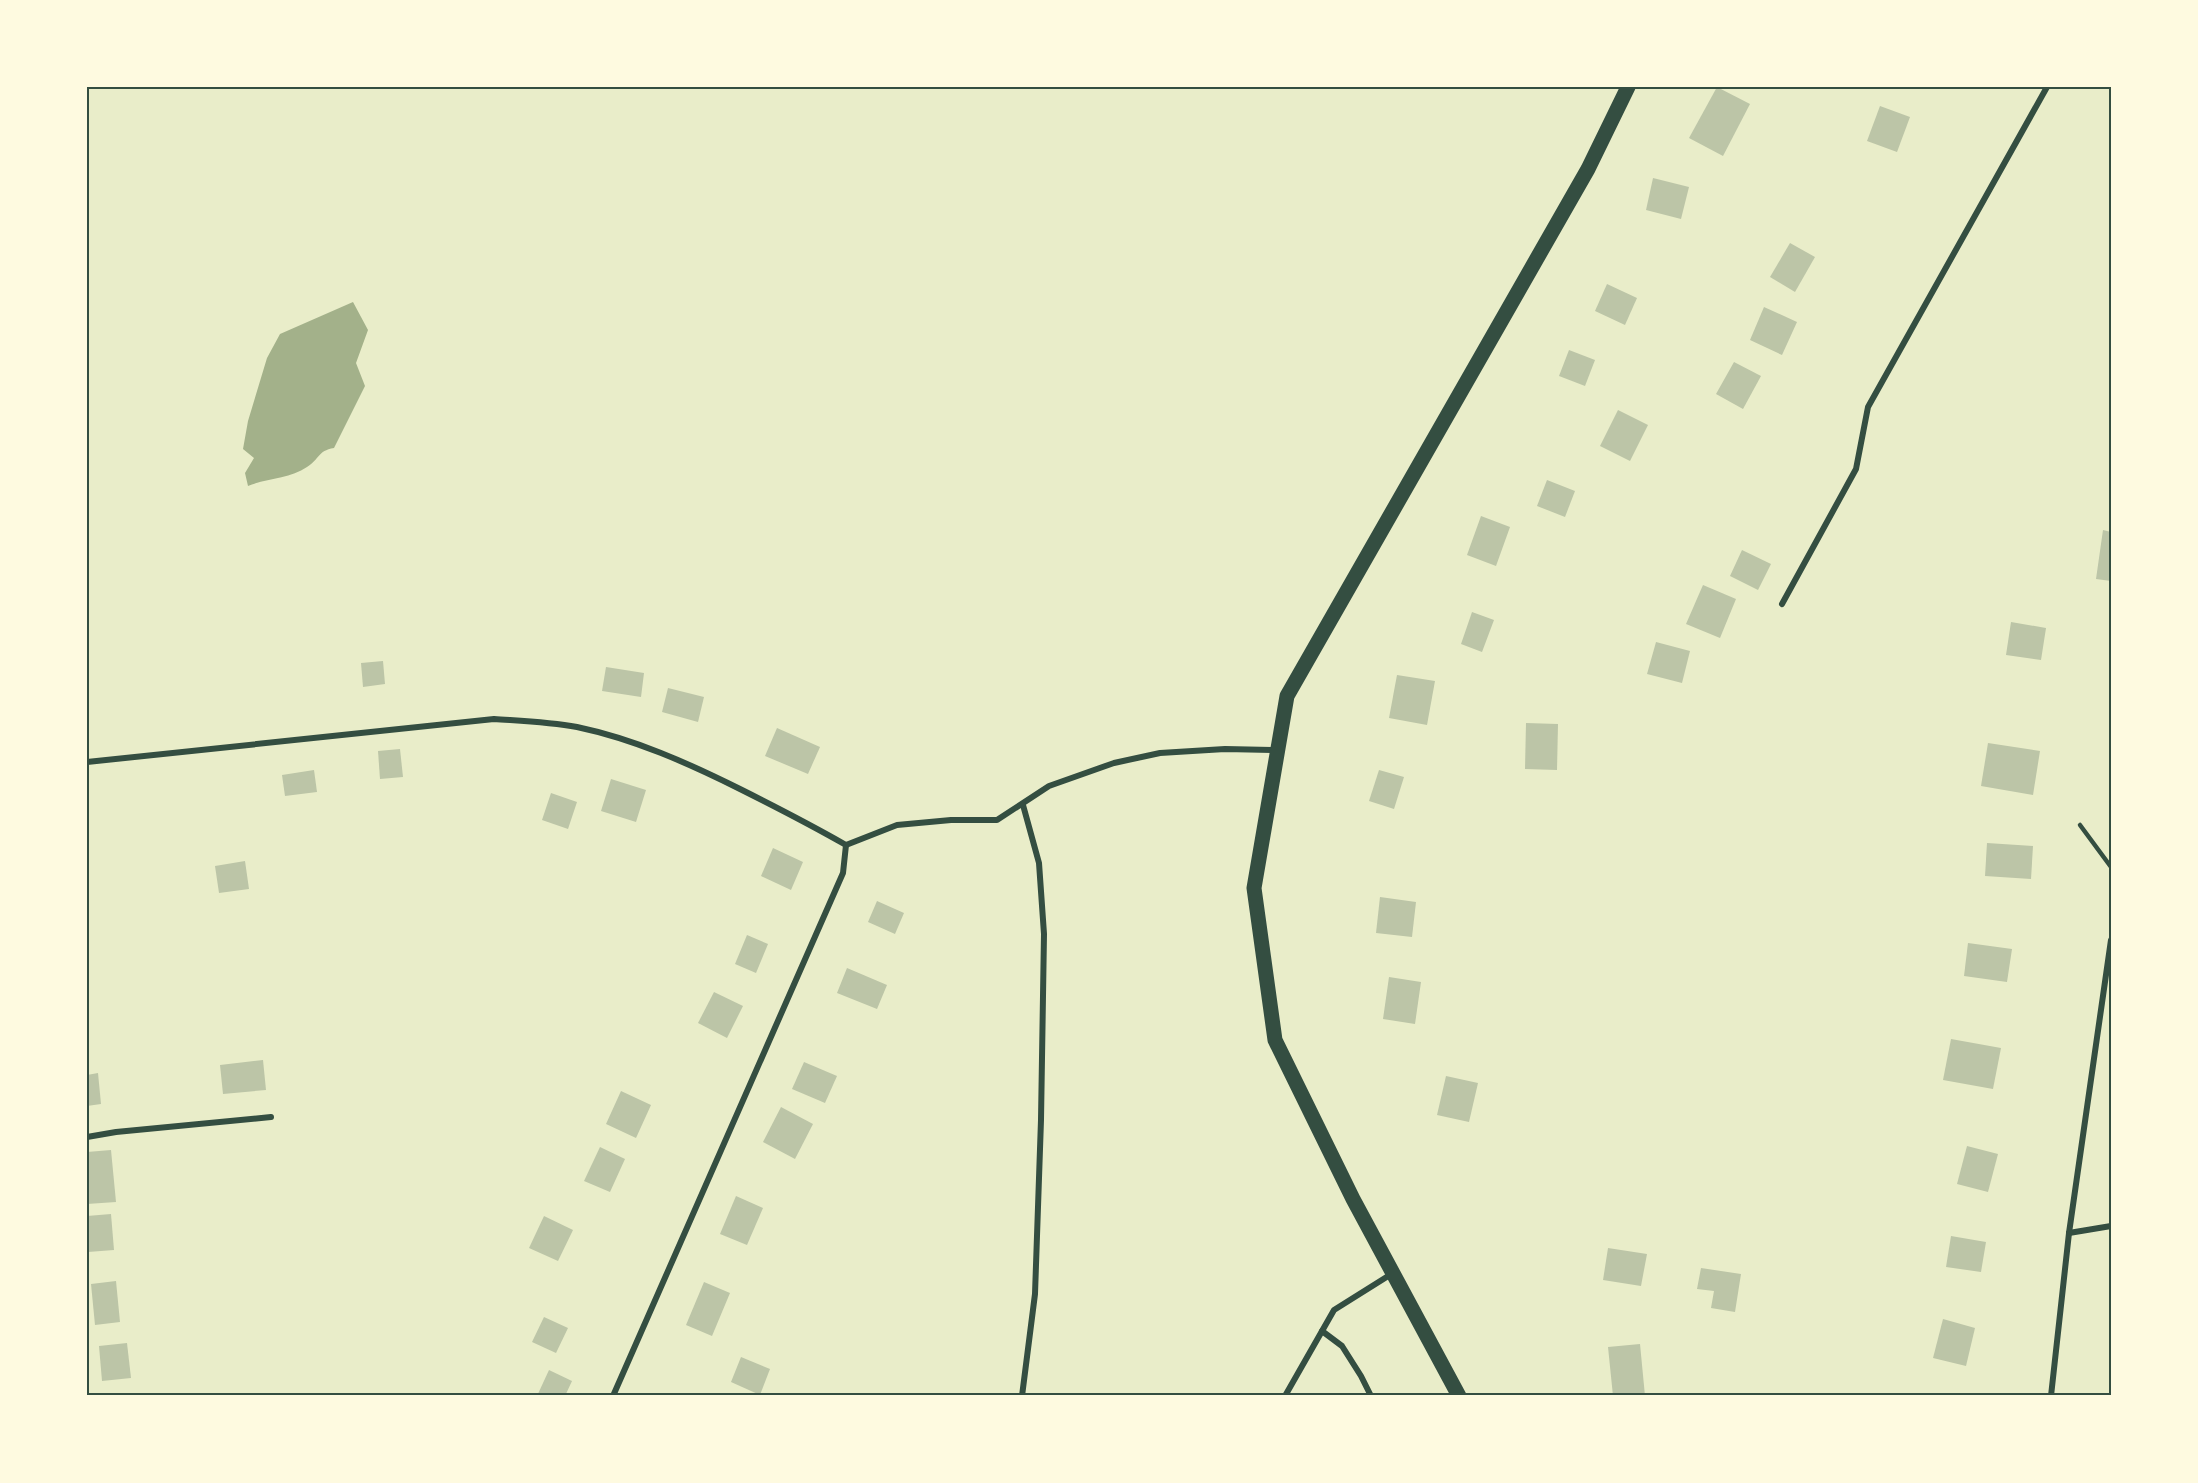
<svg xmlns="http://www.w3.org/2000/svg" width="2198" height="1483" font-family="'Work Sans',sans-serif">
<rect width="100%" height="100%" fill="#e9edc9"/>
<path fill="#a3b18a" d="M 353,302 L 368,330 L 356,363 L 365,386 L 334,448 C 317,451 320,459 307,467 C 290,479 267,478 248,486 L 245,473 L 254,458 L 243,449 L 248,421 L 267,358 L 280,334 Z"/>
<g fill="#bcc5a7">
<polygon points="1717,87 1750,104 1723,156 1689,138"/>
<polygon points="1880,106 1910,117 1897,152 1867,141"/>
<polygon points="1653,178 1689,187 1681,219 1646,210"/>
<polygon points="1790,243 1815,257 1795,292 1770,277"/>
<polygon points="1607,284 1637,298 1625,325 1595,311"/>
<polygon points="1764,307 1797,322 1782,355 1750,340"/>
<polygon points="1569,350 1595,360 1585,386 1559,376"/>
<polygon points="1734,362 1761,376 1743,409 1716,394"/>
<polygon points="1618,410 1648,425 1630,461 1600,446"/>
<polygon points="1547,480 1575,491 1565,517 1537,506"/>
<polygon points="1481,516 1510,527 1496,566 1467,555"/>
<polygon points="2103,530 2111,532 2111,581 2096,579"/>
<polygon points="1742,550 1771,564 1758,590 1730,576"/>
<polygon points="1703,585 1736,599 1720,638 1686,624"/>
<polygon points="1472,612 1494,620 1482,652 1461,644"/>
<polygon points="2011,622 2046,628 2041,660 2006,655"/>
<polygon points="1656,642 1690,651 1682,683 1647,674"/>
<polygon points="383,661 385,684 363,687 361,663"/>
<polygon points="606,667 644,673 641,697 602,691"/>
<polygon points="1397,675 1435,681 1427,725 1389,718"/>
<polygon points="668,688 704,697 698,722 662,712"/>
<polygon points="1526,723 1558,724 1557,770 1525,769"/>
<polygon points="777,728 820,747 808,774 765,756"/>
<polygon points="1988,743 2040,751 2033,795 1981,786"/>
<polygon points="400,749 403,777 380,779 378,751"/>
<polygon points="314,770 317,792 285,796 282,775"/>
<polygon points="1379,770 1404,777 1394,809 1369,801"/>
<polygon points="611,779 646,790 636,822 601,811"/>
<polygon points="551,793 577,802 568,829 542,820"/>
<polygon points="1987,843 2033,846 2031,879 1985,876"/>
<polygon points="773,848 803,862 791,890 761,876"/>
<polygon points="245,861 249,889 219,893 215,866"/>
<polygon points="1380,897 1416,902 1412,937 1376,933"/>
<polygon points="877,901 904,913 895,934 868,922"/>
<polygon points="747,935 768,944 756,973 735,964"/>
<polygon points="1968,943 2012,949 2007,982 1964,976"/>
<polygon points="847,968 887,985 877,1009 837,993"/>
<polygon points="1389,977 1421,982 1415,1024 1383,1019"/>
<polygon points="714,992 743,1006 727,1038 698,1023"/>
<polygon points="1951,1039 2001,1048 1993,1089 1943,1080"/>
<polygon points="263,1060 266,1090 223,1094 220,1065"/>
<polygon points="804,1062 837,1076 825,1103 792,1089"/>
<polygon points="98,1073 101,1104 87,1106 87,1075"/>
<polygon points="1446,1076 1478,1083 1469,1122 1437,1115"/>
<polygon points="621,1091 651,1105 636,1138 606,1124"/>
<polygon points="781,1107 813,1124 795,1159 763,1142"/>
<polygon points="1967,1146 1998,1154 1988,1192 1957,1184"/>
<polygon points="600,1147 625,1159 610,1192 584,1181"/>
<polygon points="111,1150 116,1202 87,1204 87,1152"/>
<polygon points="736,1196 763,1208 747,1245 720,1234"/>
<polygon points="111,1214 114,1250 88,1252 87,1216"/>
<polygon points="544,1216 573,1230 558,1261 529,1248"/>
<polygon points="1951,1236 1986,1242 1981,1272 1946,1267"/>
<polygon points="1608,1248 1647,1254 1641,1286 1603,1280"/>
<polygon points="1701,1268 1741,1274 1735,1312 1711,1308 1714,1291 1697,1289"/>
<polygon points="116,1281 120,1322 95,1325 91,1284"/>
<polygon points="704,1282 730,1293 712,1336 686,1325"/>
<polygon points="544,1317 568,1328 556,1353 532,1342"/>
<polygon points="1943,1319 1975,1328 1966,1366 1933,1358"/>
<polygon points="127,1343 131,1378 102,1381 99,1346"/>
<polygon points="1640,1344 1645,1396 1613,1396 1608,1347"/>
<polygon points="741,1357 770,1369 760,1395 731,1382"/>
<polygon points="549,1370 572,1381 565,1396 537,1396"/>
</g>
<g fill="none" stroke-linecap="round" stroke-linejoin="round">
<polyline stroke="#344e41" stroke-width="4.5" points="2080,825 2111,867"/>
<g stroke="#344e41" stroke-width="6">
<polyline points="1782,604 1856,469 1868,407 2047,87"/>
<path d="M 87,762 L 494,719 C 522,721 549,722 577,727 C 634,739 688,763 740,789 C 776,807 811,825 846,845"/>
<polyline points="846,845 897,825 951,820 997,820 1049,786 1114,763 1160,753 1225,749 1276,750"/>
<polyline points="87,1137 116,1132 271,1117"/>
<polyline points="2069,1233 2111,1226"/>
<polyline points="1322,1331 1342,1346 1361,1376 1371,1396"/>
<polyline points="613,1396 843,873 846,845"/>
<polyline points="1022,1396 1035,1294 1041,1120 1044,934 1039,863 1023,805"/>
<polyline points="1285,1396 1334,1310 1393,1273"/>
<polyline points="2051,1396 2069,1233 2111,940"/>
</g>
<polyline stroke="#344e41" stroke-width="15" points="1459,1396 1353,1199 1275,1040 1254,888 1287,696 1588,169 1628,87"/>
</g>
<rect width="2198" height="1483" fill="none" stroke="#fefae0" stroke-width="177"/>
<rect x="88" y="88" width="2022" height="1306" fill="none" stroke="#344e41" stroke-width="2"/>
</svg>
